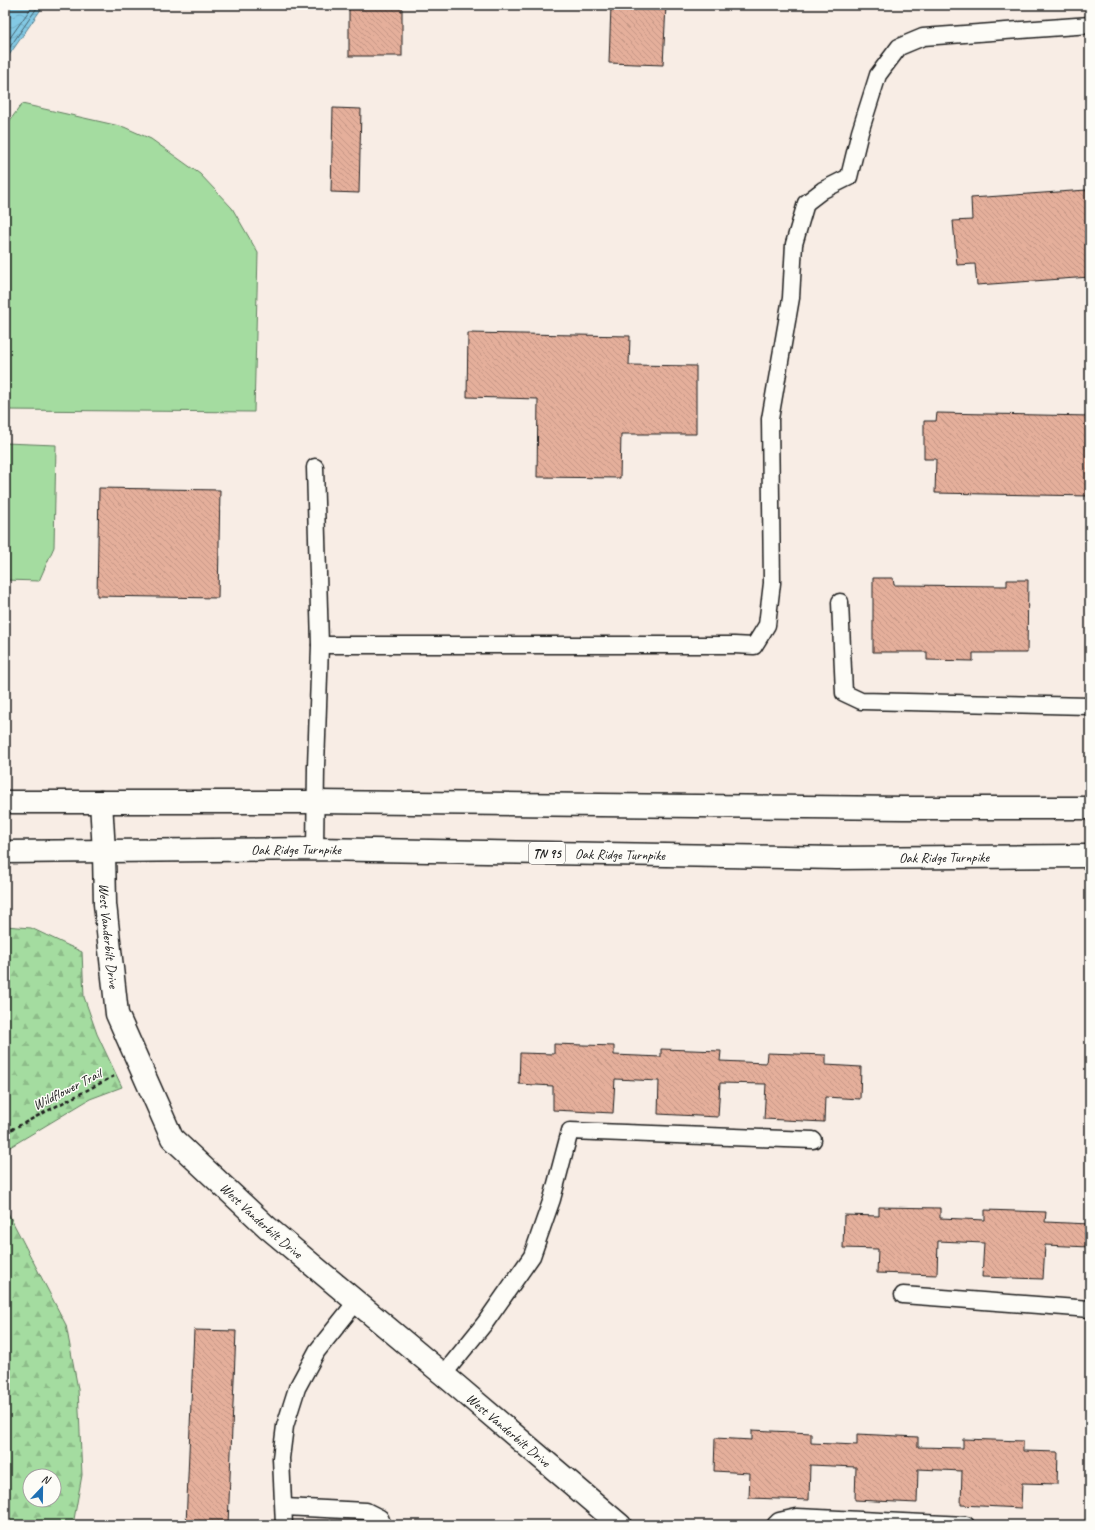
<svg xmlns="http://www.w3.org/2000/svg" width="1095" height="1530" font-family="Caveat,sans-serif">
<defs>
<pattern id="forest-firs" width="22" height="20" patternUnits="userSpaceOnUse"><rect width="22" height="20" fill="#a4dca0"/><path d="M5 1l3.5 6h-7zM16 11l3.5 6h-7z" fill="#8dbc89"/></pattern>
<pattern id="water-waves" width="16" height="10" patternUnits="userSpaceOnUse"><rect width="16" height="10" fill="#83c9e4"/><path d="M0 5q4-4 8 0t8 0" fill="none" stroke="#71acc3"/></pattern>
<pattern id="building-back-hatch" width="6" height="6" patternUnits="userSpaceOnUse"><rect width="6" height="6" fill="#e5af9b"/><path d="M-1 5l2 2M0 0l6 6M5-1l2 2" fill="none" stroke="#c49685"/></pattern>
</defs>
<rect width="100%" height="100%" fill="#f8ede5"/>
<filter id="ink" filterUnits="userSpaceOnUse"><feTurbulence type="fractalNoise" baseFrequency=".025" numOctaves="2"/><feDisplacementMap in="SourceGraphic" scale="8" xChannelSelector="R" yChannelSelector="G"/><feConvolveMatrix kernelMatrix="1 2 1 2 8 2 1 2 1" color-interpolation-filters="sRGB"/></filter>
<g filter="url(#ink)">
<g fill="url(#forest-firs)" stroke="#607c5e" fill-rule="evenodd">
<polygon points="5,926 31,928 82,952 84,997 97,1034 122,1087 90,1099 5,1150"/>
<path d="M 5,1207 L 66,1325 L 78,1389 L 82,1475 L 73,1525 L 5,1525 ZM 30,1476 L 54,1476 L 54,1500 L 30,1500 Z"/>
</g>
<g fill="#a4dca0" stroke="#607c5e">
<polygon points="22,104 124,127 151,139 200,174 232,208 258,253 254,412 7,410 5,409 5,127"/>
<polygon points="5,443 56,445 54,547 39,581 5,580"/>
</g>
<polygon fill="url(#water-waves)" stroke="#5a8494" points="5,5 44,5 5,61"/>
<g fill="none" stroke-linecap="round" stroke-linejoin="round">
<g stroke="#45616c" stroke-width="1">
<polyline points="5,45 33,5"/>
<polyline points="5,54 39,5"/>
</g>
</g>
<g fill="url(#building-back-hatch)" stroke="#1c1c1c">
<rect x="349" y="5" width="53" height="51"/>
<polygon points="611,5 666,5 663,65 609,63"/>
<polygon points="333,108 361,109 359,193 331,192"/>
<polygon points="1087,190 1090,223 1090,277 977,285 975,264 957,265 953,221 972,220 971,198"/>
<polygon points="468,333 630,336 629,365 696,366 696,434 621,434 620,478 537,477 538,399 467,397"/>
<polygon points="937,413 1090,416 1090,496 935,493 936,459 924,459 924,421 936,421"/>
<polygon points="99,488 220,490 218,598 97,596"/>
<polygon points="873,578 893,578 894,585 1007,586 1007,580 1028,580 1027,653 973,653 973,661 927,660 927,652 873,652"/>
<polygon points="554,1044 614,1046 614,1055 661,1057 661,1049 721,1051 720,1061 766,1063 767,1053 826,1055 826,1065 861,1067 860,1099 825,1097 824,1122 764,1119 766,1084 720,1083 718,1117 658,1114 659,1081 615,1079 613,1113 553,1110 553,1086 519,1084 520,1053 554,1054"/>
<polygon points="879,1207 940,1208 940,1218 985,1220 985,1210 1046,1212 1045,1222 1090,1224 1090,1215 1090,1281 1088,1281 1089,1247 1045,1245 1043,1279 982,1277 984,1243 938,1241 937,1275 877,1273 878,1249 843,1248 844,1215 879,1216"/>
<polygon points="194,1330 236,1331 228,1525 186,1525"/>
<polygon points="752,1430 811,1433 811,1443 857,1445 857,1434 918,1437 918,1447 963,1448 963,1439 1023,1441 1023,1451 1058,1452 1057,1484 1022,1483 1021,1508 961,1505 962,1471 918,1469 917,1503 855,1500 856,1467 810,1465 809,1500 749,1498 750,1473 714,1471 715,1438 752,1440"/>
</g>
<g fill="none" stroke-linecap="round" stroke-linejoin="round">
<defs>
<g id="service">
<polyline points="315,467 320,645"/>
<polyline points="840,602 844,693 861,701 1090,706"/>
<polyline points="315,849 316,767 320,645 734,645 754,646 767,625 772,583 770,419 791,298 794,244 806,203 823,190 849,177 860,132 878,75 899,47 923,37 1090,25"/>
<polyline points="903,1295 1090,1309"/>
<polyline points="443,1375 485,1323 532,1256 552,1199 570,1131 813,1140"/>
<polyline points="284,1507 366,1511 380,1518 383,1525"/>
<polyline points="284,1525 281,1458 285,1426 297,1388 317,1351 356,1302"/>
<polyline points="775,1525 779,1521 797,1517 966,1525"/>
</g>
<g id="tertiary">
<path id="s1" d="M 101,802 L 104,852 L 105,904 L 117,1014 L 172,1138 L 267,1227 L 457,1386 L 620,1525"/>
</g>
<g id="trunk">
<polyline points="5,802 315,802 903,808 1090,808"/>
<path id="s2" d="M 5,852 L 315,849 L 837,858 L 1090,856"/>
</g>
</defs>
<use href="#service" stroke="#1c1c1c" stroke-width="19"/>
<use href="#tertiary" stroke="#1c1c1c" stroke-width="25"/>
<use href="#trunk" stroke="#1c1c1c" stroke-width="25"/>
<polyline stroke="#1c1c1c" stroke-width="2.5" stroke-dasharray="4 3" stroke-linecap="butt" points="5,1133 116,1075"/>
<use href="#service" stroke="#fdfcf7" stroke-width="16"/>
<use href="#tertiary" stroke="#fdfcf7" stroke-width="22"/>
<use href="#trunk" stroke="#fdfcf7" stroke-width="22"/>
</g>
</g>
<g text-anchor="middle" stroke-width="3" stroke-linejoin="round" paint-order="stroke">
<rect fill="#fdfcf7" stroke="#605f5e" stroke-width="1" x="529" y="842" width="36" height="22" rx="3"/>
<g font-size="13" font-weight="bold" fill="#1c1c1c">
<text x="547" y="858">TN 95</text>
</g>
<g font-size="14" fill="#1c1c1c" stroke="#fdfcf7">
<text dy="5" stroke="none"><textPath href="#s2" startOffset="291">Oak Ridge Turnpike</textPath></text>
<text dy="5" stroke="none"><textPath href="#s2" startOffset="615">Oak Ridge Turnpike</textPath></text>
<text dy="5" stroke="none"><textPath href="#s2" startOffset="939">Oak Ridge Turnpike</textPath></text>
<text dy="5" stroke="none"><textPath href="#s1" startOffset="134">West Vanderbilt Drive</textPath></text>
<text transform="translate(67 1089) rotate(-27)" y="5">Wildflower Trail</text>
<text dy="5" stroke="none"><textPath href="#s1" startOffset="470">West Vanderbilt Drive</textPath></text>
<text dy="5" stroke="none"><textPath href="#s1" startOffset="794">West Vanderbilt Drive</textPath></text>
</g>
</g>
<rect width="1095" height="1530" fill="none" stroke="#fdfcf7" stroke-width="20"/>
<rect x="10" y="10" width="1075" height="1510" fill="none" stroke="#1c1c1c" stroke-width="1.5" filter="url(#ink)"/>
<g transform="translate(42 1488) rotate(22)"><circle r="19" fill="#fdfcf7" stroke="#a3a29f"/>
<path d="M0-3L7 15L0 10L-7 15Z" fill="#1f6fb2"/>
<text y="-6" font-size="11" font-weight="bold" text-anchor="middle" fill="#1c1c1c">N</text>
</g>
</svg>
